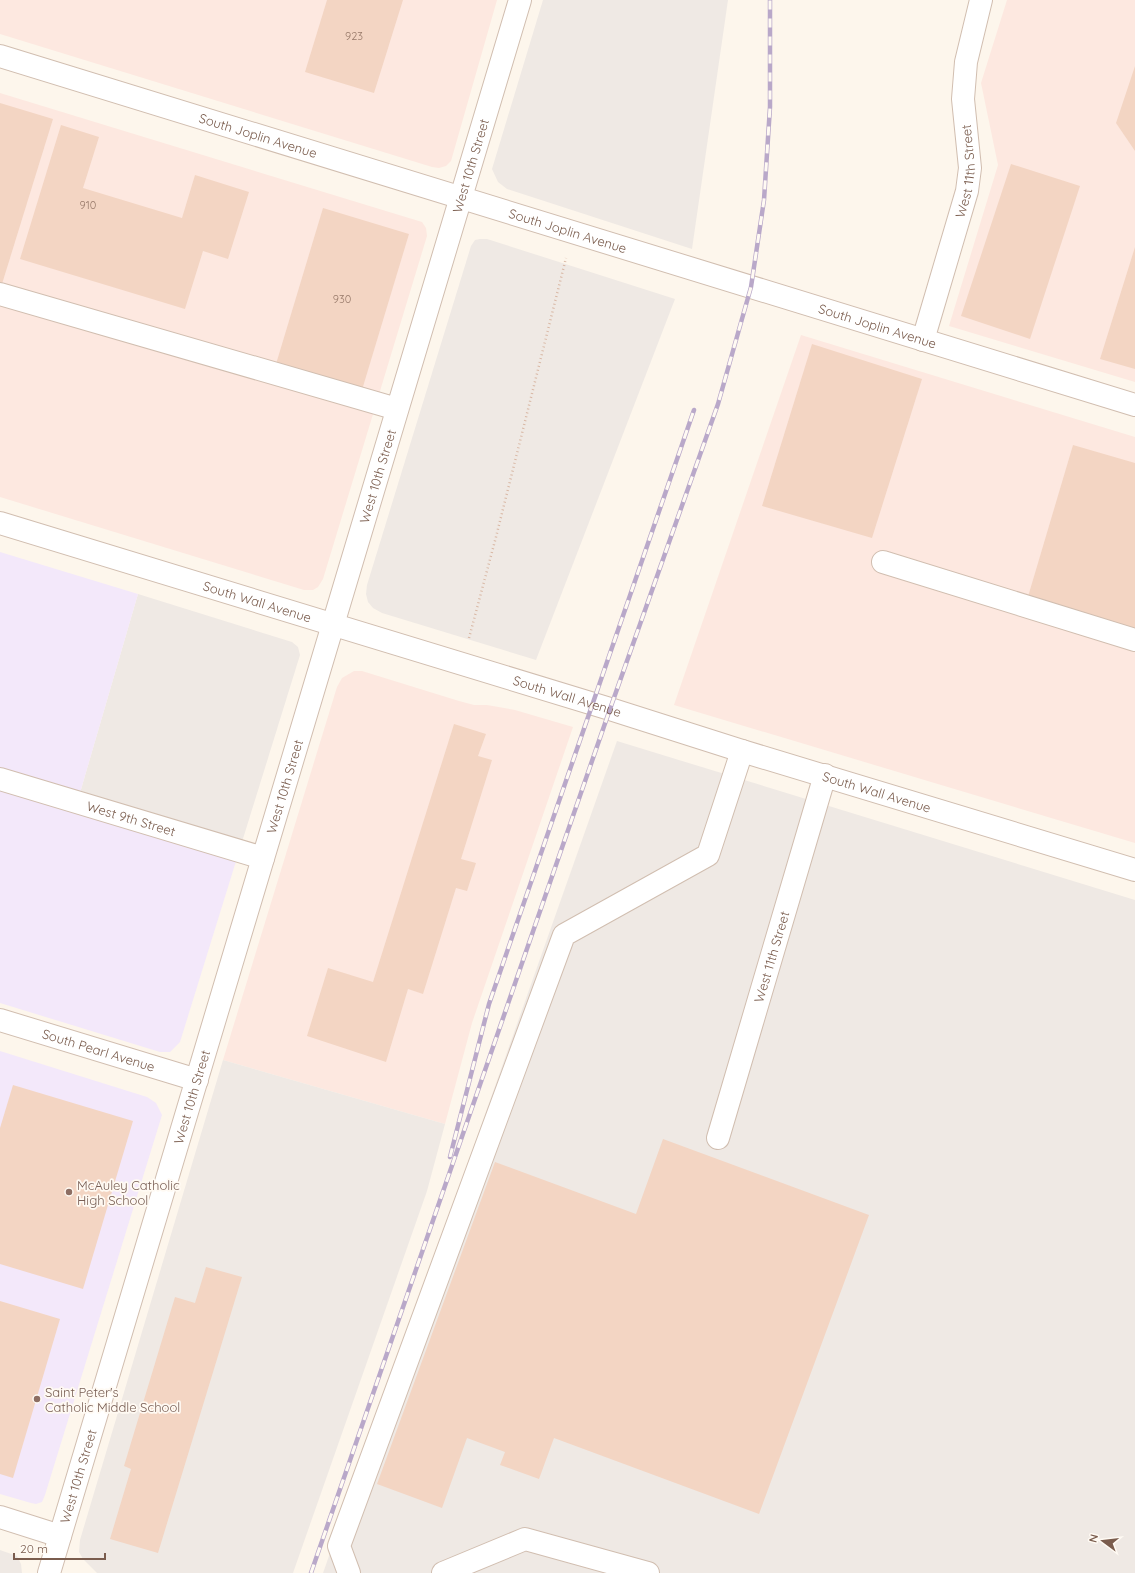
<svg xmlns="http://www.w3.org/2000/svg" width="1135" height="1573" font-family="Quicksand,sans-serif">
<rect width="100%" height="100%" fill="#fdf6ec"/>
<g fill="#fde8e0">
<polygon points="0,0 497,0 451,161 446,166 439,168 432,167 0,34"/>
<polygon points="1007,0 1135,0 1135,382 949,326 998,165 981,83"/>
<polygon points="0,93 422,222 426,228 427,236 323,579 318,587 313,590 304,590 0,497"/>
<polygon points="801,335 1135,437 1135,843 674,705"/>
<polygon points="354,671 362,671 459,701 474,705 487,705 515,710 573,727 472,1023 445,1124 223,1060 337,687 342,678"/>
</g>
<g fill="#efe9e4">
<polygon points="543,0 728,0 692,249 507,189 498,182 492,169"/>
<polygon points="480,239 487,239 675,299 536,660 382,613 373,608 368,602 366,594 367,585 471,246 475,240"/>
<polygon points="138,594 292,642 298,647 300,655 237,858 75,810"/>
<polygon points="617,741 1135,900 1135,1573 323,1573"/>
<polygon points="223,1060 445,1124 427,1191 293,1573 97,1573 83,1559 79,1552 80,1540"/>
<polygon points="0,1550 17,1556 21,1564 22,1573 0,1573"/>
</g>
<g fill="#f3e8fa">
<polygon points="0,552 138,594 75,810 237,858 180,1042 170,1052 160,1052 0,1003"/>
<polygon points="0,1051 147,1097 156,1103 162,1115 45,1495 42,1502 36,1504 31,1503 0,1494"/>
</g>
<g fill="#f3d5c3">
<polygon points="327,0 403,0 374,93 305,72"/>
<polygon points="1135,66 1135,151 1116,123"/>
<polygon points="0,103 53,119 2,284 0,284"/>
<polygon points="61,125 99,137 83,188 182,218 195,175 249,192 228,259 203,251 185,309 20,259"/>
<polygon points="1011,164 1080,186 1030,339 961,316"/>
<polygon points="323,208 409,234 362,390 276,364"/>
<polygon points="1135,247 1135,369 1100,359"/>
<polygon points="812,344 922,379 872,538 762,506"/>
<polygon points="1073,445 1135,463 1135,632 1027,600"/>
<polygon points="454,724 486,734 478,756 492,760 461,859 476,863 467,891 456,888 423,994 408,989 386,1062 307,1036 328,968 373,982"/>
<polygon points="13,1085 133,1121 83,1289 0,1264 0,1128"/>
<polygon points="663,1139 869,1215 759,1514 554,1438 539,1479 500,1465 505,1452 467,1438 442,1508 377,1484 495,1162 636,1214"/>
<polygon points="206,1267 242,1277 158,1553 110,1539 131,1469 124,1466 175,1297 195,1303"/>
<polygon points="0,1301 60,1319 13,1478 0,1474"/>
</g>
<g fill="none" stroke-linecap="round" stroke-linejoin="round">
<defs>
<g id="minor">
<path id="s1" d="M 0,56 L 1135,405"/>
<polyline points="0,294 397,409"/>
<path id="s2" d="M 923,340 L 967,191 L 970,168 L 963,99 L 966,62 L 981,0"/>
<path id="s3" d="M 0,523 L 610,709 L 742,751 L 1135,870"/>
<polyline points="883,562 1135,640"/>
<path id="s4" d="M 0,779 L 263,858"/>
<path id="s5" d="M 0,1020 L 197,1080"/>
<path id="s6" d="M 718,1138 L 825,775"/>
<polyline points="0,1517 60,1536"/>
<path id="s7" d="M 49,1573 L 520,0"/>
<polyline points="349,1573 339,1546 564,935 708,855 742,751"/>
<polyline points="443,1573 525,1539 648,1573"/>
</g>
</defs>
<use href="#minor" stroke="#d1beb0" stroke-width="24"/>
<polyline stroke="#d9b8a5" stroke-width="2.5" stroke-dasharray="1 3" stroke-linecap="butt" points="469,638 496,537 566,258"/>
<use href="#minor" stroke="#fff" stroke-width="22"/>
<defs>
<g id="rail">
<polyline points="450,1157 489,1004 694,410"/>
<polyline points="311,1573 610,709 718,404 751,287 764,200 770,107 770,0"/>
</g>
</defs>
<use href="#rail" stroke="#b9a8c9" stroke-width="4.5"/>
<use href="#rail" stroke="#fffaf3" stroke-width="3" stroke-dasharray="9" stroke-linecap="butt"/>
</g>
<g fill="#8d6e63" stroke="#fffaf3" stroke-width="1.5">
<circle cx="69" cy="1192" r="4"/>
<circle cx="37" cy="1399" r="4"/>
</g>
<g text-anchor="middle" stroke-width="3.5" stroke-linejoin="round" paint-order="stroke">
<g font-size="11" fill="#987a6a">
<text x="354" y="40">923</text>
<text x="88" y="209">910</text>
<text x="342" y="303">930</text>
</g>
<g font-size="13" fill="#7a5c4d" stroke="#fffaf3">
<text dy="5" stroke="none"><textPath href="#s1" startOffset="270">South Joplin Avenue</textPath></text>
<text dy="5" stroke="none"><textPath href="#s7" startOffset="1469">West 10th Street</textPath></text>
<text dy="5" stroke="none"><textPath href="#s2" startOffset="175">West 11th Street</textPath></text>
<text dy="5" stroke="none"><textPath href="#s1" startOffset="594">South Joplin Avenue</textPath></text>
<text dy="5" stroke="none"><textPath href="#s1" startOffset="918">South Joplin Avenue</textPath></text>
<text dy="5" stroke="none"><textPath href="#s7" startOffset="1145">West 10th Street</textPath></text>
<text dy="5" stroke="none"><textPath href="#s3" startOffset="269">South Wall Avenue</textPath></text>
<text dy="5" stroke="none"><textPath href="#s3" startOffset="593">South Wall Avenue</textPath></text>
<text dy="5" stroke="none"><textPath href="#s7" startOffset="821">West 10th Street</textPath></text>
<text dy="5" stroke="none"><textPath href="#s3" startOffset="917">South Wall Avenue</textPath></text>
<text dy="5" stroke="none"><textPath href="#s4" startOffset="137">West 9th Street</textPath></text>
<text dy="5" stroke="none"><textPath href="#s6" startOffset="189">West 11th Street</textPath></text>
<text dy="5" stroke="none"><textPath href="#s5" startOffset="103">South Pearl Avenue</textPath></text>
<text dy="5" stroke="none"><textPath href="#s7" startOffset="497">West 10th Street</textPath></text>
<text dy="5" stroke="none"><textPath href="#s7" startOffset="101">West 10th Street</textPath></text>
</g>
<g font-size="13" fill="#785e54" stroke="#fffaf3" text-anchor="start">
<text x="77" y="1190">McAuley Catholic<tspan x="77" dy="15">High School</tspan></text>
<text x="45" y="1397">Saint Peter's<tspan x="45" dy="15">Catholic Middle School</tspan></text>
</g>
</g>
<g transform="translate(1103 1541) rotate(285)" stroke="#fffaf3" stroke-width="3" paint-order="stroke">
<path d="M0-3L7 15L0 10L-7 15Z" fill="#7a5c4d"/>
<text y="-6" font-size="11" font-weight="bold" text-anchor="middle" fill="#7a5c4d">N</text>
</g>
<path d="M14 1553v6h91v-6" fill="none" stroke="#7a5c4d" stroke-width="2"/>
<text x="20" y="1553" font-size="12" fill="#7a5c4d" stroke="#fffaf3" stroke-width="3" paint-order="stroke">20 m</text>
</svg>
